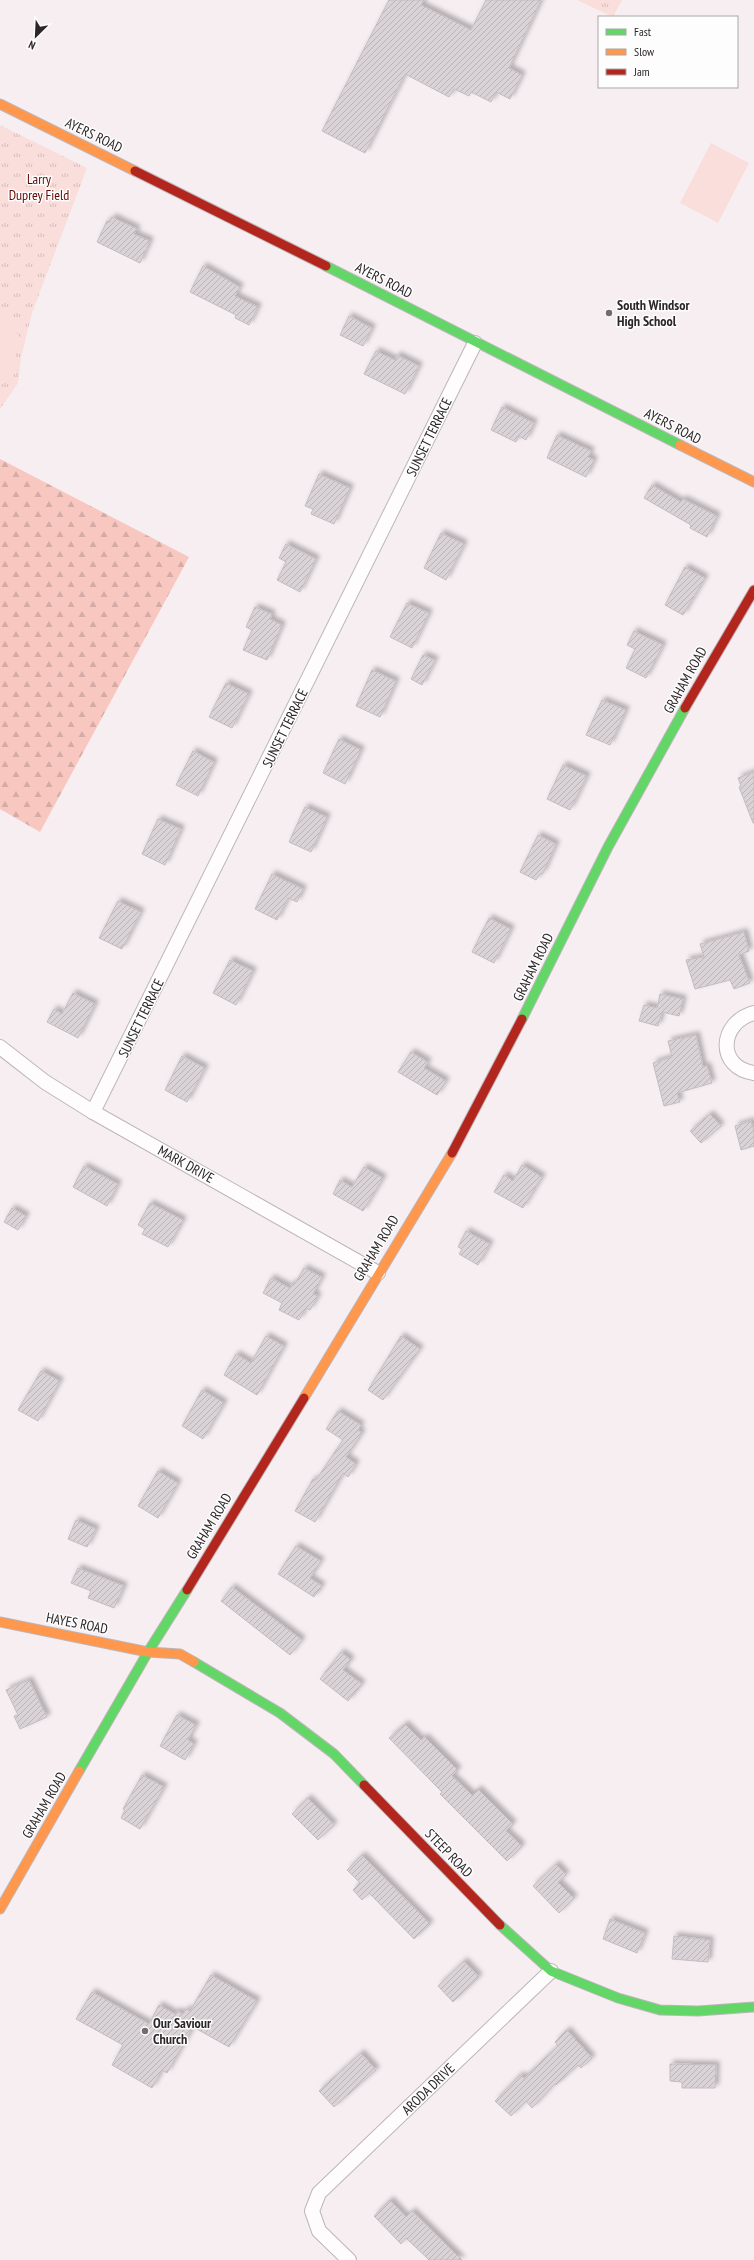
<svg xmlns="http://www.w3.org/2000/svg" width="754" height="2260" font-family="'PT Sans Narrow',sans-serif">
<defs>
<pattern id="forest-firs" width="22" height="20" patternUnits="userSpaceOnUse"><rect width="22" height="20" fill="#f8c7c0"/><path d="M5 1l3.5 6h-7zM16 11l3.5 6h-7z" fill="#d5aba5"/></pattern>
<pattern id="park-tufts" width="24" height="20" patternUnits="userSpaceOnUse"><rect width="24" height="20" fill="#f9dedb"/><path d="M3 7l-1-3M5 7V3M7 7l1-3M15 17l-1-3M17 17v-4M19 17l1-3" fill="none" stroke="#d6bebc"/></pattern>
<pattern id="building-hatch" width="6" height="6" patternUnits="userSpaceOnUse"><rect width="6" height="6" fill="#d9d2d6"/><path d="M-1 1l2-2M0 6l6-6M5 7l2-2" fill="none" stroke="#bab4b8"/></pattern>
<filter id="shadow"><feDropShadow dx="3.5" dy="-3.5" stdDeviation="2" flood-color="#0004"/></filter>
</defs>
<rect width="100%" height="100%" fill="#f7eef2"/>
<polygon fill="url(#forest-firs)" points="0,459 189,557 40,832 0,809"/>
<g fill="url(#park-tufts)">
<polygon points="577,0 622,0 613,17"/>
<polygon points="0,125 87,168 32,313 21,358 18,383 0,409"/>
</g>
<g fill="#f9dedb">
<polygon points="711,143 749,163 718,223 680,203"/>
<polygon points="0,313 19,336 12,378 0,385"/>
</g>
<g fill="url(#building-hatch)" stroke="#c3bdc1" filter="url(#shadow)">
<polygon points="389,0 424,0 421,5 471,30 486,0 541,0 509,68 522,75 510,99 496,92 491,102 471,92 469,96 454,89 449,97 405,74 365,153 322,131"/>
<polygon points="112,217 137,229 134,234 150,241 140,263 97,242 107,221 110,222"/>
<polygon points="203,266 240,287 235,296 258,307 249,325 235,318 236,315 190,292"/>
<polygon points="349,316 372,328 363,346 340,335"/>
<polygon points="376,351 395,360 397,355 419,366 405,394 364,374"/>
<polygon points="502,407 534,423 526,440 519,436 516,442 491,430"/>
<polygon points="557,435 591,451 588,457 594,460 586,477 547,458"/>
<polygon points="319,474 350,488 334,524 311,514 313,509 305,506"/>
<polygon points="652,485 681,502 683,499 717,516 707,537 690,528 691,525 644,498"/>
<polygon points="441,533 464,544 446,580 424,568"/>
<polygon points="286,544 316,559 300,592 277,580 286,562 279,558"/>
<polygon points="685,567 705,578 683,615 665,605"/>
<polygon points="407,603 429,613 412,648 390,637"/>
<polygon points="255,607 272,614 270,619 282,625 267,660 243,650 252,630 246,627"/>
<polygon points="634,631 663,645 646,678 626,668 635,649 627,645"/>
<polygon points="423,655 435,660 422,685 411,679"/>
<polygon points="372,670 396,681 380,717 356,706"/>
<polygon points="226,683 249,694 232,728 209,717"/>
<polygon points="602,700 626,710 610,745 586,735"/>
<polygon points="339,739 361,750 345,784 323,773"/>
<polygon points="193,751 214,762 198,796 176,785"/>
<polygon points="563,765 587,776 570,810 547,799"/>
<polygon points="754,772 754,823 753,823 739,787 741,786 738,778"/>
<polygon points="305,807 327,817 311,852 289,842"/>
<polygon points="158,819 181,829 165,865 142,854"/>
<polygon points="538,835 556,844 543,873 540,874 536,880 520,872"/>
<polygon points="272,874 303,889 297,902 288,898 277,920 255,909"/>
<polygon points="118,901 141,912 122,949 99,938"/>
<polygon points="489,918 511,929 494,963 472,952"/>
<polygon points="744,932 749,951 739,955 750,983 734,989 730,980 695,989 686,960 704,957 700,944"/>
<polygon points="230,960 253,971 236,1005 213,993"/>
<polygon points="73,993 95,1004 78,1038 47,1022 54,1009 62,1014"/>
<polygon points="660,994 683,999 679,1016 662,1012 658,1026 639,1021 644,1005 657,1008"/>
<polygon points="696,1035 703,1067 707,1066 712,1083 677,1093 680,1102 664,1106 653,1063 672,1057 668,1041"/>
<polygon points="411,1052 428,1062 424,1068 446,1081 437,1095 398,1072"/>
<polygon points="182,1056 205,1068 187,1102 165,1090"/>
<polygon points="710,1114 721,1126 701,1143 690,1131"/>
<polygon points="751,1121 754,1131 754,1146 741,1150 735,1126"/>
<polygon points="522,1165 542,1177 523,1208 494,1192 504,1175 513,1181"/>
<polygon points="84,1166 118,1184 107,1206 73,1187"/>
<polygon points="364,1167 383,1178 363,1211 333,1194 340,1180 352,1187"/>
<polygon points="150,1203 183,1220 168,1247 142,1234 145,1229 138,1225"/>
<polygon points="12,1208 26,1216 18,1230 4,1222"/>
<polygon points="466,1231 490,1244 478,1265 459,1254 462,1249 458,1247"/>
<polygon points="304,1268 322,1277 313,1294 318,1296 310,1310 306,1308 299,1320 279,1310 282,1303 263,1293 271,1278 290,1288 292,1283 295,1284"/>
<polygon points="266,1336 284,1346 257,1395 224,1375 236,1354 251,1363"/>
<polygon points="401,1336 420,1349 383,1400 368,1390"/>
<polygon points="41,1371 60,1381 38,1421 18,1410"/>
<polygon points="202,1390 224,1403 203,1439 182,1426"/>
<polygon points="338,1411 361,1425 358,1430 362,1433 346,1457 356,1464 348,1477 343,1473 315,1522 295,1511 313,1479 316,1480 343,1440 326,1429"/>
<polygon points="158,1471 178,1483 158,1518 138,1506"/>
<polygon points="76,1520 96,1529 87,1547 68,1539"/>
<polygon points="296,1546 321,1561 310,1578 322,1586 314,1597 278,1574"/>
<polygon points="78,1568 124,1586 114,1608 88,1598 91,1591 71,1583"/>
<polygon points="232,1587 302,1640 290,1655 221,1601"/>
<polygon points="341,1652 351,1660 343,1670 362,1684 348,1701 320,1679"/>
<polygon points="29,1680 47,1717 20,1729 14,1716 18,1715 6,1690"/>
<polygon points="177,1715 196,1725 188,1740 194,1744 185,1760 160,1746"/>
<polygon points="405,1724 421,1740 425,1737 458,1770 452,1776 472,1795 478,1789 513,1824 506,1831 522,1846 507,1861 440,1794 442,1792 389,1738"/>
<polygon points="142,1775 164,1787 140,1829 121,1818 125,1810 123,1809"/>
<polygon points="308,1798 334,1825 318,1840 292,1814"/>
<polygon points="362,1855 430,1924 414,1939 369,1893 362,1900 353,1890 360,1883 347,1870"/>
<polygon points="556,1864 566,1875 558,1882 574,1898 559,1913 533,1886"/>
<polygon points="610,1919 645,1933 637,1953 603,1939"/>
<polygon points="674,1936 710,1940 708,1962 672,1959"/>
<polygon points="464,1961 479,1977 453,2002 438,1986"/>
<polygon points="211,1975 257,2001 229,2047 193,2027 167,2073 162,2070 152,2088 112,2065 123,2045 76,2019 92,1992 149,2024 159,2005 175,2014 177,2011 183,2014 186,2009 190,2011"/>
<polygon points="567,2030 592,2058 581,2068 578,2065 556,2085 555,2084 532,2108 526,2101 511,2116 495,2101 520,2075 524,2078 558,2046 555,2042"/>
<polygon points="361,2053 376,2070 334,2107 319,2091"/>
<polygon points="670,2064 716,2065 715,2088 682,2088 682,2082 670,2081"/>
<polygon points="390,2200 406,2217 412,2211 462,2260 429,2260 406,2238 401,2244 374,2216"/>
</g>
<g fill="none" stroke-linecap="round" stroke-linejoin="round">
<defs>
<g id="street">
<path d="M 754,1013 C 718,1023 717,1068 754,1073"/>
<polyline points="0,1047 45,1082 93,1112 378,1273"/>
<polyline points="93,1112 475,343"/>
<polyline points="349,2260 319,2231 312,2211 319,2193 551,1971"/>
</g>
<g id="fast">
<polyline points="326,266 680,445"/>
<polyline points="522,1019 608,847 685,708"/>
<polyline points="194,1662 280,1713 334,1754 364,1785"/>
<polyline points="79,1771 148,1652 187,1590"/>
<polyline points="500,1925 551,1971 618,1998 660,2010 698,2011 754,2007"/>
</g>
<g id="slow">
<polyline points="0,104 135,171"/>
<polyline points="680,445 754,482"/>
<polyline points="304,1398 452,1153"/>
<polyline points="0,1622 148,1652 180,1654 194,1662"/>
<polyline points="0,1909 79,1771"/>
</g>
<g id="jam">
<polyline points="135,171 326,266"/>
<polyline points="685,708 754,590"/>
<polyline points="452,1153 522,1019"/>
<polyline points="187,1590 304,1398"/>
<polyline points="364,1785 500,1925"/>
</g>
</defs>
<use href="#street" stroke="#bdb6b9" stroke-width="16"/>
<use href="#fast" stroke="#bdb6b9" stroke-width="11"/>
<use href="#slow" stroke="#bdb6b9" stroke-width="11"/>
<use href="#jam" stroke="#bdb6b9" stroke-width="11"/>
<use href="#street" stroke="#fefcfd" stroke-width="14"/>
<use href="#fast" stroke="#63d668" stroke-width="9"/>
<use href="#slow" stroke="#ff974d" stroke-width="9"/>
<use href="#jam" stroke="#b3261e" stroke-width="9"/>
</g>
<g fill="#736c6f" stroke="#fdfdfd" stroke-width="1.5">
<circle cx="609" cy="313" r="4"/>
<circle cx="145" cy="2031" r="4"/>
</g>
<g text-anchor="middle" stroke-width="3" stroke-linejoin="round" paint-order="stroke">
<g font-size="14" fill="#2c2628" stroke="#fdfdfd">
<text transform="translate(94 135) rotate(26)" y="5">AYERS ROAD</text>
<text transform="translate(384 280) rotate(27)" y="5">AYERS ROAD</text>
<text transform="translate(673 426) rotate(27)" y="5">AYERS ROAD</text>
<text transform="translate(429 437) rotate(-64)" y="5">SUNSET TERRACE</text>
<text transform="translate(685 680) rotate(-61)" y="5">GRAHAM ROAD</text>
<text transform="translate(285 728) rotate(-64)" y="5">SUNSET TERRACE</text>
<text transform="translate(533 967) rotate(-64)" y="5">GRAHAM ROAD</text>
<text transform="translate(141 1018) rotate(-64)" y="5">SUNSET TERRACE</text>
<text transform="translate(186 1164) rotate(29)" y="5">MARK DRIVE</text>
<text transform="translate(376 1248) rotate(-59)" y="5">GRAHAM ROAD</text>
<text transform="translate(209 1526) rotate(-59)" y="5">GRAHAM ROAD</text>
<text transform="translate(77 1623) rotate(11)" y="5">HAYES ROAD</text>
<text transform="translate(44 1805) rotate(-60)" y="5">GRAHAM ROAD</text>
<text transform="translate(449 1853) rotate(46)" y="5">STEEP ROAD</text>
<text transform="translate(428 2089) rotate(-44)" y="5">ARODA DRIVE</text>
</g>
<g font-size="14" fill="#640a02" stroke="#fdfdfd">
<text x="39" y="184">Larry<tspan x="39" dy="16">Duprey Field</tspan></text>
</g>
<g font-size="14" font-weight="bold" fill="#2c2628" stroke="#fdfdfd" text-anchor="start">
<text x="617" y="310">South Windsor<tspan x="617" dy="16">High School</tspan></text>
<text x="153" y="2028">Our Saviour<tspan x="153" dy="16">Church</tspan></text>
</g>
</g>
<rect x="598" y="16" width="140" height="72" fill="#fdfdfd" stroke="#a9a7a8"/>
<rect x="606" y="29" width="20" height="6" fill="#63d668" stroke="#a9a7a8"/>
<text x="634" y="36" font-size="12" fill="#2c2628">Fast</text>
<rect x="606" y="49" width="20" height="6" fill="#ff974d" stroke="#a9a7a8"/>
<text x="634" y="56" font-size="12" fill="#2c2628">Slow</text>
<rect x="606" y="69" width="20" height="6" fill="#b3261e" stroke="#a9a7a8"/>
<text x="634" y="76" font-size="12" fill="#2c2628">Jam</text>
<g transform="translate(36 36) rotate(204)" stroke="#fdfdfd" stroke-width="3" paint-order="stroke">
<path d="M0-3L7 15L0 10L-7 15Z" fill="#2c2628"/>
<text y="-6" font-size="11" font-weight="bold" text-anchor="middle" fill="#2c2628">N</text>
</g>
</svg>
